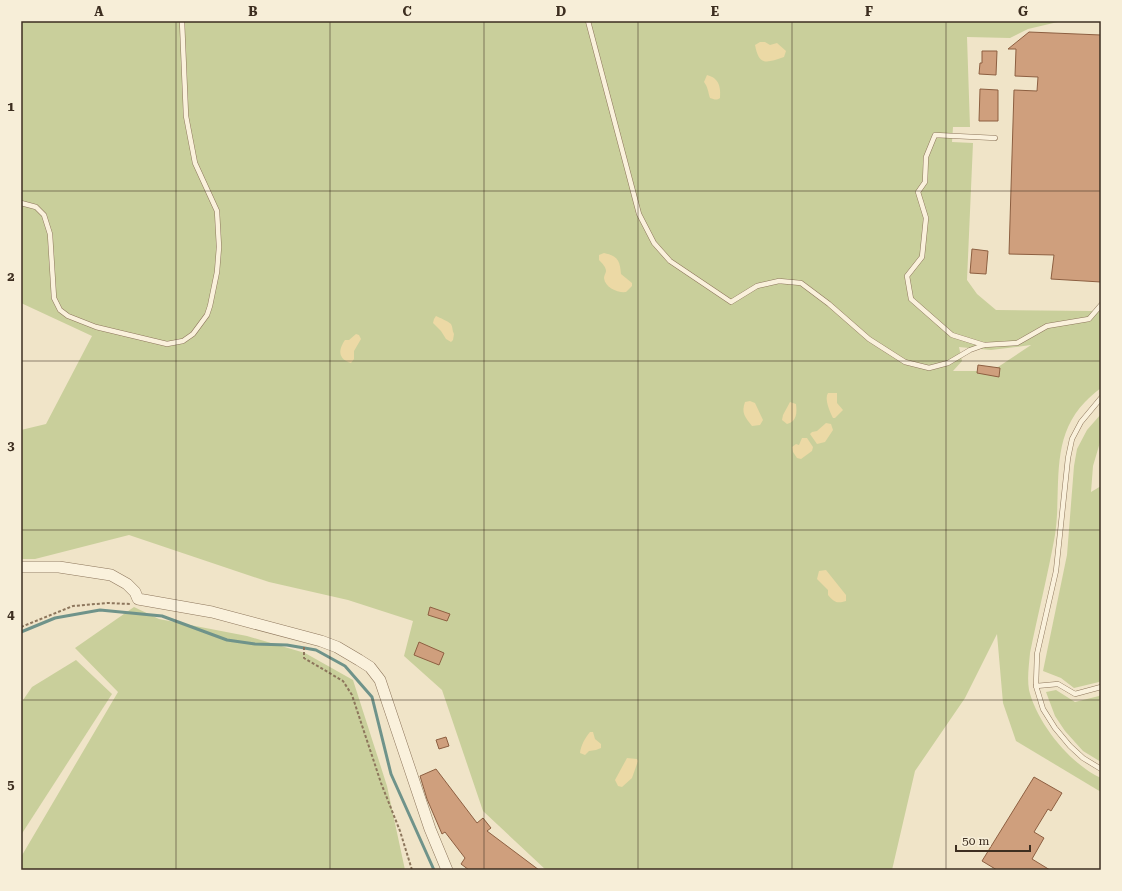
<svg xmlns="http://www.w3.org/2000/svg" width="1122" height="891" font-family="'Roboto Serif',serif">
<rect width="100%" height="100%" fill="#f0e4c8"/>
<g fill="#c9cf9b" fill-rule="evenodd">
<path d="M 21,21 L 1062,21 L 1028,29 L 1010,38 L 967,37 L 970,127 L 953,127 L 952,142 L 973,143 L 967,280 L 977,294 L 996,310 L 1091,311 L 1101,309 L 1101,388 C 1095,392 1090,397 1085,402 C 1049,439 1062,489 1055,535 C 1048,574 1038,614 1030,653 C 1029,665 1027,678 1029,690 C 1037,723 1070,764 1101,778 L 1101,792 L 1016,741 L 1003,703 L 997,634 L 965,698 L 915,771 L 892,870 L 546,870 L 483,811 L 442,690 L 404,656 L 413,621 L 348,600 L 269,582 L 129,535 L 35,559 L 21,559 L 21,430 L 46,424 L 92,336 L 21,303 ZM 1031,345 L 992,371 L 953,371 L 962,361 L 959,347 L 991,350 Z"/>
<polygon points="1101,414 1101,439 1093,466 1091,492 1101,486 1101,679 1099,682 1074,688 1061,678 1043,671 1067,555 1074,466 1077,449 1087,430"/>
<polygon points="134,607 159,619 247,636 305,653 353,680 387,786 405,870 21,870 21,857 118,692 75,648"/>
<polygon points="76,660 112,694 21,835 21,703 32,687"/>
<polygon points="1056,690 1075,702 1099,696 1101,693 1101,762 1083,751 1065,731 1055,716 1046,692"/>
</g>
<g fill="#ecd9a5">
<path d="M 760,42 L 765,42 L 770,45 L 777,43 L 786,51 L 784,57 C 766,63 759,66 755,45 Z"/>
<path d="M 707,75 C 719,78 721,87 720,98 C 716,101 714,99 710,98 C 708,92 708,87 704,82 Z"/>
<path d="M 604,253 C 618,256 620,261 621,274 L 632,283 L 632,286 L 626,292 C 618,293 605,288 604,278 C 604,275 606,273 606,271 C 606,267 602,263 599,260 L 599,255 Z"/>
<path d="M 436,316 C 440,318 448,321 451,324 C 453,327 452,331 454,334 L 453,340 L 451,342 L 446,339 L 441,331 L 433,323 L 434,319 Z"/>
<path d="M 356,334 L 359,335 L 361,339 L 354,351 L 354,359 L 351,363 C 338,359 338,350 345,340 L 349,340 Z"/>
<path d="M 828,393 L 837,393 L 837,403 L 843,410 L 835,418 L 833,418 C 830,412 824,399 828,393 Z"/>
<path d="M 750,401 L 755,403 L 763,420 L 760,425 L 752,426 C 745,417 741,413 745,402 Z"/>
<path d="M 790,402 L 796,404 C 797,413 797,421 787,424 L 782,420 L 783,415 Z"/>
<polygon points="826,423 831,424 833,430 825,442 817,444 810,434 812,432 817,431"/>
<polygon points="802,438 807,438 813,447 812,451 801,459 797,458 793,452 792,447 796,444 799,445"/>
<path d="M 826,570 L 846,595 L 846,601 C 837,604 834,602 828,595 L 828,590 L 817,579 L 819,571 Z"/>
<path d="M 590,732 L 593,732 L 595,739 L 601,744 L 601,748 L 596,750 L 589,751 L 585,755 L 580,753 C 581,745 585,738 590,732 Z"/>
<polygon points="627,758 637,759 638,761 632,778 622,787 618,786 615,780"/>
</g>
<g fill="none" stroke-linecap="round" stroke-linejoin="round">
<polyline stroke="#6f938a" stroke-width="3" points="21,632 55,618 100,610 162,616 227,640 255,644 287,645 316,650 345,666 372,697 391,774 434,870"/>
</g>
<g fill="#cf9f7d" stroke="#8d5f41">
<polygon points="1029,32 1101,35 1101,282 1051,279 1054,255 1009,254 1014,90 1037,91 1038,77 1015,76 1016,49 1008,49"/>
<polygon points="982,51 997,51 996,75 979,74 980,63 982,63"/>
<polygon points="980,89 998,90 998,121 979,121"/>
<polygon points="972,249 988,251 986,274 970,273"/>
<polygon points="978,365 1000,368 999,377 977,373"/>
<polygon points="430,607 450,614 447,621 428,615"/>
<polygon points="419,642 444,653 439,665 414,655"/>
<polygon points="446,737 449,746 439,749 436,740"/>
<polygon points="436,769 477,823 483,818 491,828 487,831 539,870 469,870 461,864 465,858 445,832 442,834 427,799 420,776"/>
<polygon points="1034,777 1062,793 1051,811 1048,809 1034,832 1044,838 1032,859 1050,870 997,870 982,861"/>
</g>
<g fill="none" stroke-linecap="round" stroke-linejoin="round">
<defs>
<g id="service">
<polyline points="588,21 639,214 654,243 670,261 731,302 757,286 779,281 801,283 829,304 869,339 905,362 929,368 948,363 970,350 984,345 1017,343 1047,326 1089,319 1101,305"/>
<polyline points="21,203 36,207 44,215 50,234 54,298 60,310 68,316 96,327 167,344 183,341 193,334 207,315 210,306 217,272 219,247 217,211 195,163 186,116 182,21"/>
<polyline points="984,345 952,335 911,299 907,276 922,257 926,218 918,192 925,182 926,157 935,135 995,138"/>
<polyline points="1101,398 1081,422 1072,439 1068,458 1056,571 1037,654 1036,686 1043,709 1055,728 1070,746 1083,758 1101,769"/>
<polyline points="1036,686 1058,684 1075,694 1101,687"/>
</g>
<polyline id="tertiary" points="21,567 59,567 111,575 127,584 135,592 138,599 212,612 321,641 337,647 359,660 370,667 380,680 430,829 447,870"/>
</defs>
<use href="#service" stroke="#8d765c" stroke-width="5.5"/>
<use href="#tertiary" stroke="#8d765c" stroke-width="12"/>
<g stroke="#8d765c" stroke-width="2" stroke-dasharray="3 2" stroke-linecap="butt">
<polyline points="21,627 73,606 107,603 130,604"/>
<polyline points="304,647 304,658 343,681 352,695 381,783 400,831 412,870"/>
</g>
<use href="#service" stroke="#faf1dc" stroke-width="4.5"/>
<use href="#tertiary" stroke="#faf1dc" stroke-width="11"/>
</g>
<path fill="none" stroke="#3d2e20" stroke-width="1" stroke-opacity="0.55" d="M 176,21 L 176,870M 330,21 L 330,870M 484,21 L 484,870M 638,21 L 638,870M 792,21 L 792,870M 946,21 L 946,870M 21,191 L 1101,191M 21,361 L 1101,361M 21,530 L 1101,530M 21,700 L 1101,700"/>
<rect width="1122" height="891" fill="none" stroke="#f7eed8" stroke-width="44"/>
<path d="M956 845v6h74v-6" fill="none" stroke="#3d2e20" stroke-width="2"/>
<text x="962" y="845" font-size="12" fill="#3d2e20" stroke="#f7eed8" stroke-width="3" paint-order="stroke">50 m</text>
<rect x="22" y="22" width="1078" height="847" fill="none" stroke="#3d2e20" stroke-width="1.5"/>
<g font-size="13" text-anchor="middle" font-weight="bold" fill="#3d2e20">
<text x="99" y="16">A</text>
<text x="253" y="16">B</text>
<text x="407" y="16">C</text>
<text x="561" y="16">D</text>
<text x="715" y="16">E</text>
<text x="869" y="16">F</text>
<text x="1023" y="16">G</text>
<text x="11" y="111">1</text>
<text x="11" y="281">2</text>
<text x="11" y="450">3</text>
<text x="11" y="619">4</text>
<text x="11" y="789">5</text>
</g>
</svg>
